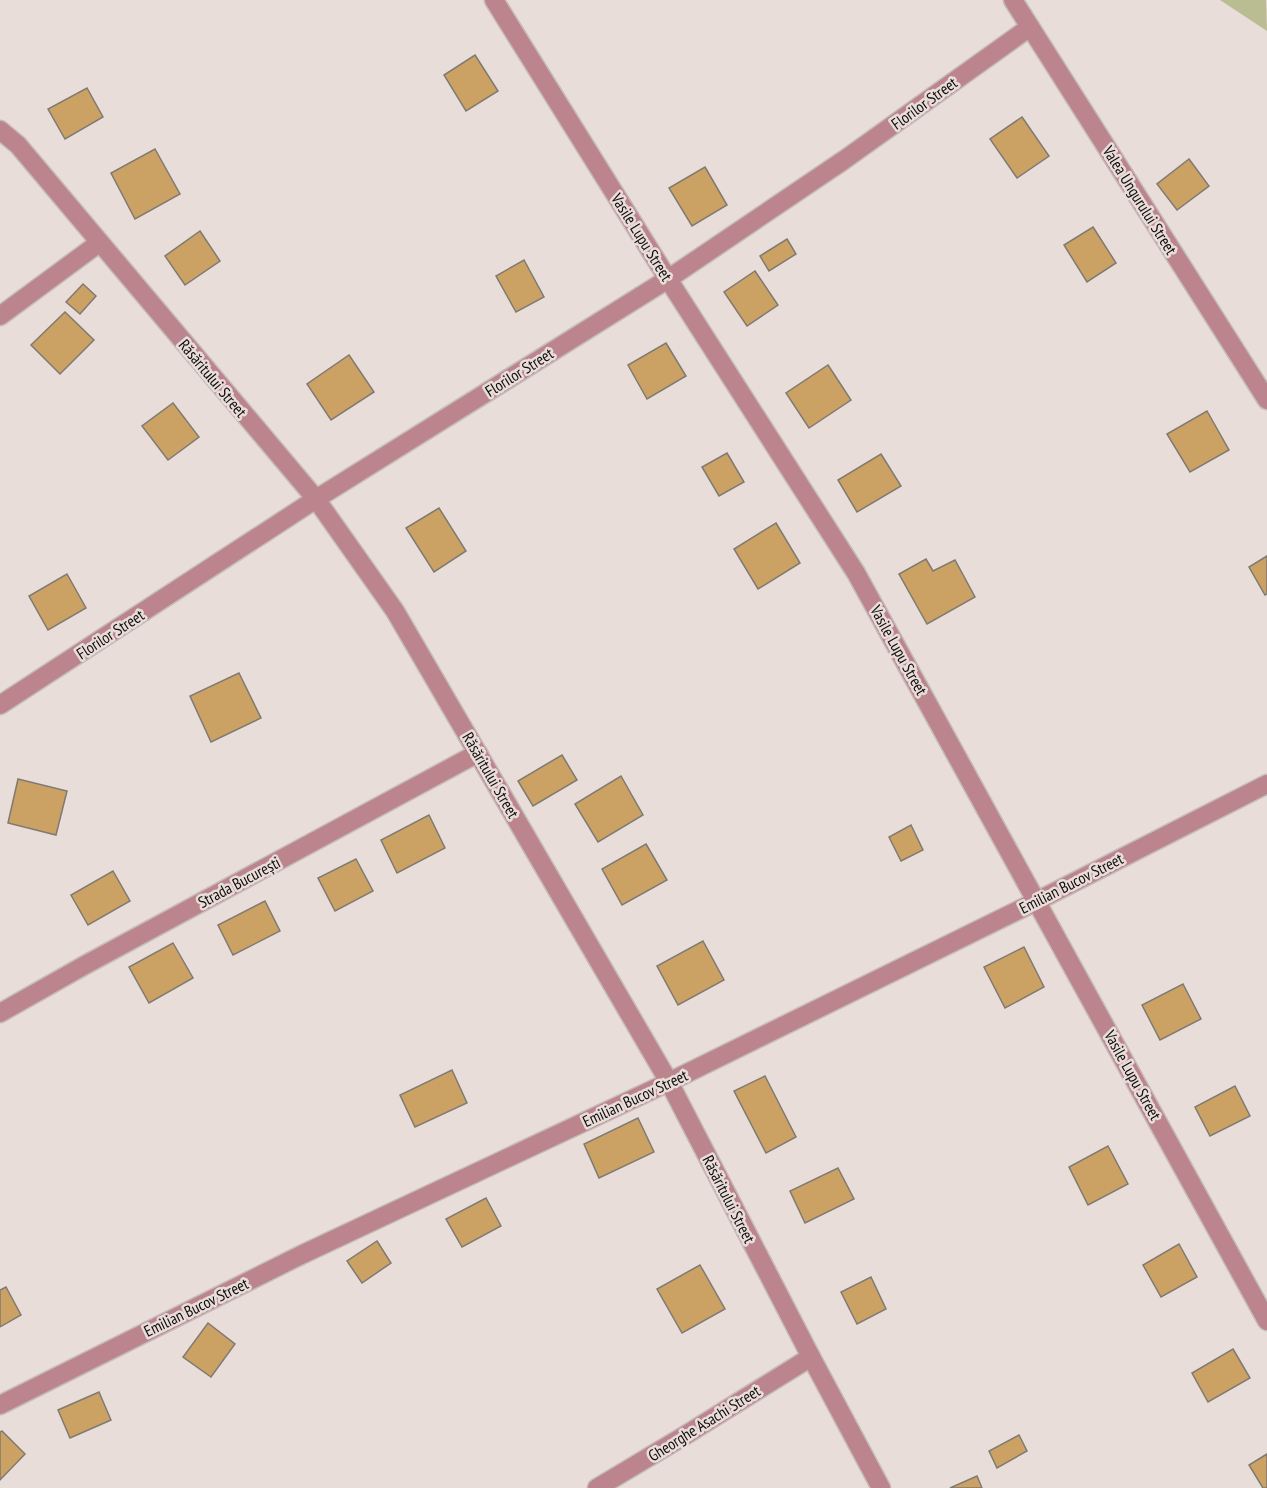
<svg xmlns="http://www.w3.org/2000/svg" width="1267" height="1488" font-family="'PT Sans Narrow',sans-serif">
<rect width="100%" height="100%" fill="#e8ddd9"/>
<polygon fill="#babc92" points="1220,0 1266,0 1267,31"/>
<g fill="#cca264" stroke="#7f7a72" stroke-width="1.5">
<polygon points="475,55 498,91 466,111 444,75"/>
<polygon points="87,88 103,117 65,139 48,109"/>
<polygon points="1022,117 1049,156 1017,178 990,139"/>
<polygon points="155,149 180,194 135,219 111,173"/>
<polygon points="1189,159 1209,186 1177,210 1157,184"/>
<polygon points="705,167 727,205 692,226 669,188"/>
<polygon points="1093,227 1116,263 1087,282 1064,245"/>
<polygon points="200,231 220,261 185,285 165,256"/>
<polygon points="787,239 796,254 769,271 760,256"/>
<polygon points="524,260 544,297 516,312 496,276"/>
<polygon points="755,271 778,305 747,326 724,292"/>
<polygon points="83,284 96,296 80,314 66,302"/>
<polygon points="65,312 94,340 60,374 31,345"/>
<polygon points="666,343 686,376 647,399 628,365"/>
<polygon points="349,355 374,392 331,420 307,384"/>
<polygon points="828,365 851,400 809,428 786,393"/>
<polygon points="173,403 199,437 168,460 142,426"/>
<polygon points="1207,411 1229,450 1190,472 1167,434"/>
<polygon points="727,453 744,482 719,496 702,467"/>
<polygon points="881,454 901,486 857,512 838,480"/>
<polygon points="439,508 466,551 434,572 406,528"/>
<polygon points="776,523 800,563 758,589 734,549"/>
<polygon points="1267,556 1267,594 1265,595 1249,567"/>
<polygon points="926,559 933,571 955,560 975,597 927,624 899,574"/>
<polygon points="67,574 86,608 48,630 29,596"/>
<polygon points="239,673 261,718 211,742 190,696"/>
<polygon points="562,755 577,780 533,806 518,781"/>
<polygon points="621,776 643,815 598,842 575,804"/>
<polygon points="18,779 67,791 56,835 8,823"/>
<polygon points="429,815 445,848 397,873 381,840"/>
<polygon points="911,825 923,850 901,861 889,837"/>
<polygon points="646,844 667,880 622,905 602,869"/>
<polygon points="356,859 373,891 335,911 318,878"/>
<polygon points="113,871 130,901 88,925 71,895"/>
<polygon points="265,901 280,931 233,955 218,925"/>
<polygon points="703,941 724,980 678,1005 657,966"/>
<polygon points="173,943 193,978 149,1003 129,967"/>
<polygon points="1024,947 1044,987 1005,1008 984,967"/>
<polygon points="1183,984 1201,1019 1160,1040 1142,1005"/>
<polygon points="452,1070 467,1103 415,1127 400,1095"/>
<polygon points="765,1076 796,1137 766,1153 734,1091"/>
<polygon points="1235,1086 1250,1116 1210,1136 1195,1107"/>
<polygon points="638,1118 654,1152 599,1178 584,1144"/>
<polygon points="1108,1146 1128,1184 1088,1205 1069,1167"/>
<polygon points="838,1168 854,1199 805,1223 790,1191"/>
<polygon points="486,1198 501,1226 462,1247 446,1219"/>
<polygon points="377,1241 391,1263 362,1283 347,1261"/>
<polygon points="1179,1244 1197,1277 1161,1297 1143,1265"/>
<polygon points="700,1265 725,1309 682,1333 657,1289"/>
<polygon points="871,1277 886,1309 857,1324 841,1292"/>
<polygon points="6,1287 21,1315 0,1327 0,1290"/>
<polygon points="208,1323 235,1344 211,1377 183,1357"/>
<polygon points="1233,1349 1250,1378 1208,1402 1192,1373"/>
<polygon points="99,1392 111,1420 70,1438 58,1410"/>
<polygon points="2,1431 25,1454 0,1480 0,1432"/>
<polygon points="1019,1435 1027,1451 997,1468 989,1451"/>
<polygon points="1267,1454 1267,1488 1263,1488 1249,1465"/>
<polygon points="977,1476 982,1488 950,1488"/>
</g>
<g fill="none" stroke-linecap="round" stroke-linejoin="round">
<defs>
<g id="minor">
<polyline points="494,0 668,279 856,573 1267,1321"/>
<polyline points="1013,0 1267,400"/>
<polyline points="0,130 18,145 316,499 395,611 669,1082 811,1357 881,1488"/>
<polyline points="0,316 99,243"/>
<polyline points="0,705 316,499 668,279 844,160 1030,27"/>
<polyline points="0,1013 85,965 478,753"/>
<polyline points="0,1405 301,1255 669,1082 1037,901 1267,784"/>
<polyline points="597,1488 684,1436 811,1357"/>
</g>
</defs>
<use href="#minor" stroke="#c5bcb8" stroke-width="21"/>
<use href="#minor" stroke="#bc858d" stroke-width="18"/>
</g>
<g text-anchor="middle" stroke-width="5" stroke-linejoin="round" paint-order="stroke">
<g font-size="16" fill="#100c0b" stroke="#e8ddd9">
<text transform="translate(924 103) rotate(-36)" y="6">Florilor Street</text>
<text transform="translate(1140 200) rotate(58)" y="6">Valea Ungurului Street</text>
<text transform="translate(642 237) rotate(58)" y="6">Vasile Lupu Street</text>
<text transform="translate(519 372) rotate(-32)" y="6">Florilor Street</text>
<text transform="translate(213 378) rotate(50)" y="6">Răsăritului Street</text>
<text transform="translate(110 634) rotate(-33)" y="6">Florilor Street</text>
<text transform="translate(899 650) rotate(61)" y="6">Vasile Lupu Street</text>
<text transform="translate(491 775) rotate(60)" y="6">Răsăritului Street</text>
<text transform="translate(239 882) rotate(-28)" y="6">Strada București</text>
<text transform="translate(1071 883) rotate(-27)" y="6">Emilian Bucov Street</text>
<text transform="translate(1133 1075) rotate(61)" y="6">Vasile Lupu Street</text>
<text transform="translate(635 1098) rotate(-25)" y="6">Emilian Bucov Street</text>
<text transform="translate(729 1199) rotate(63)" y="6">Răsăritului Street</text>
<text transform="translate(196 1307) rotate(-26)" y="6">Emilian Bucov Street</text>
<text transform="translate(704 1423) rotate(-32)" y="6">Gheorghe Asachi Street</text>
</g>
</g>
</svg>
